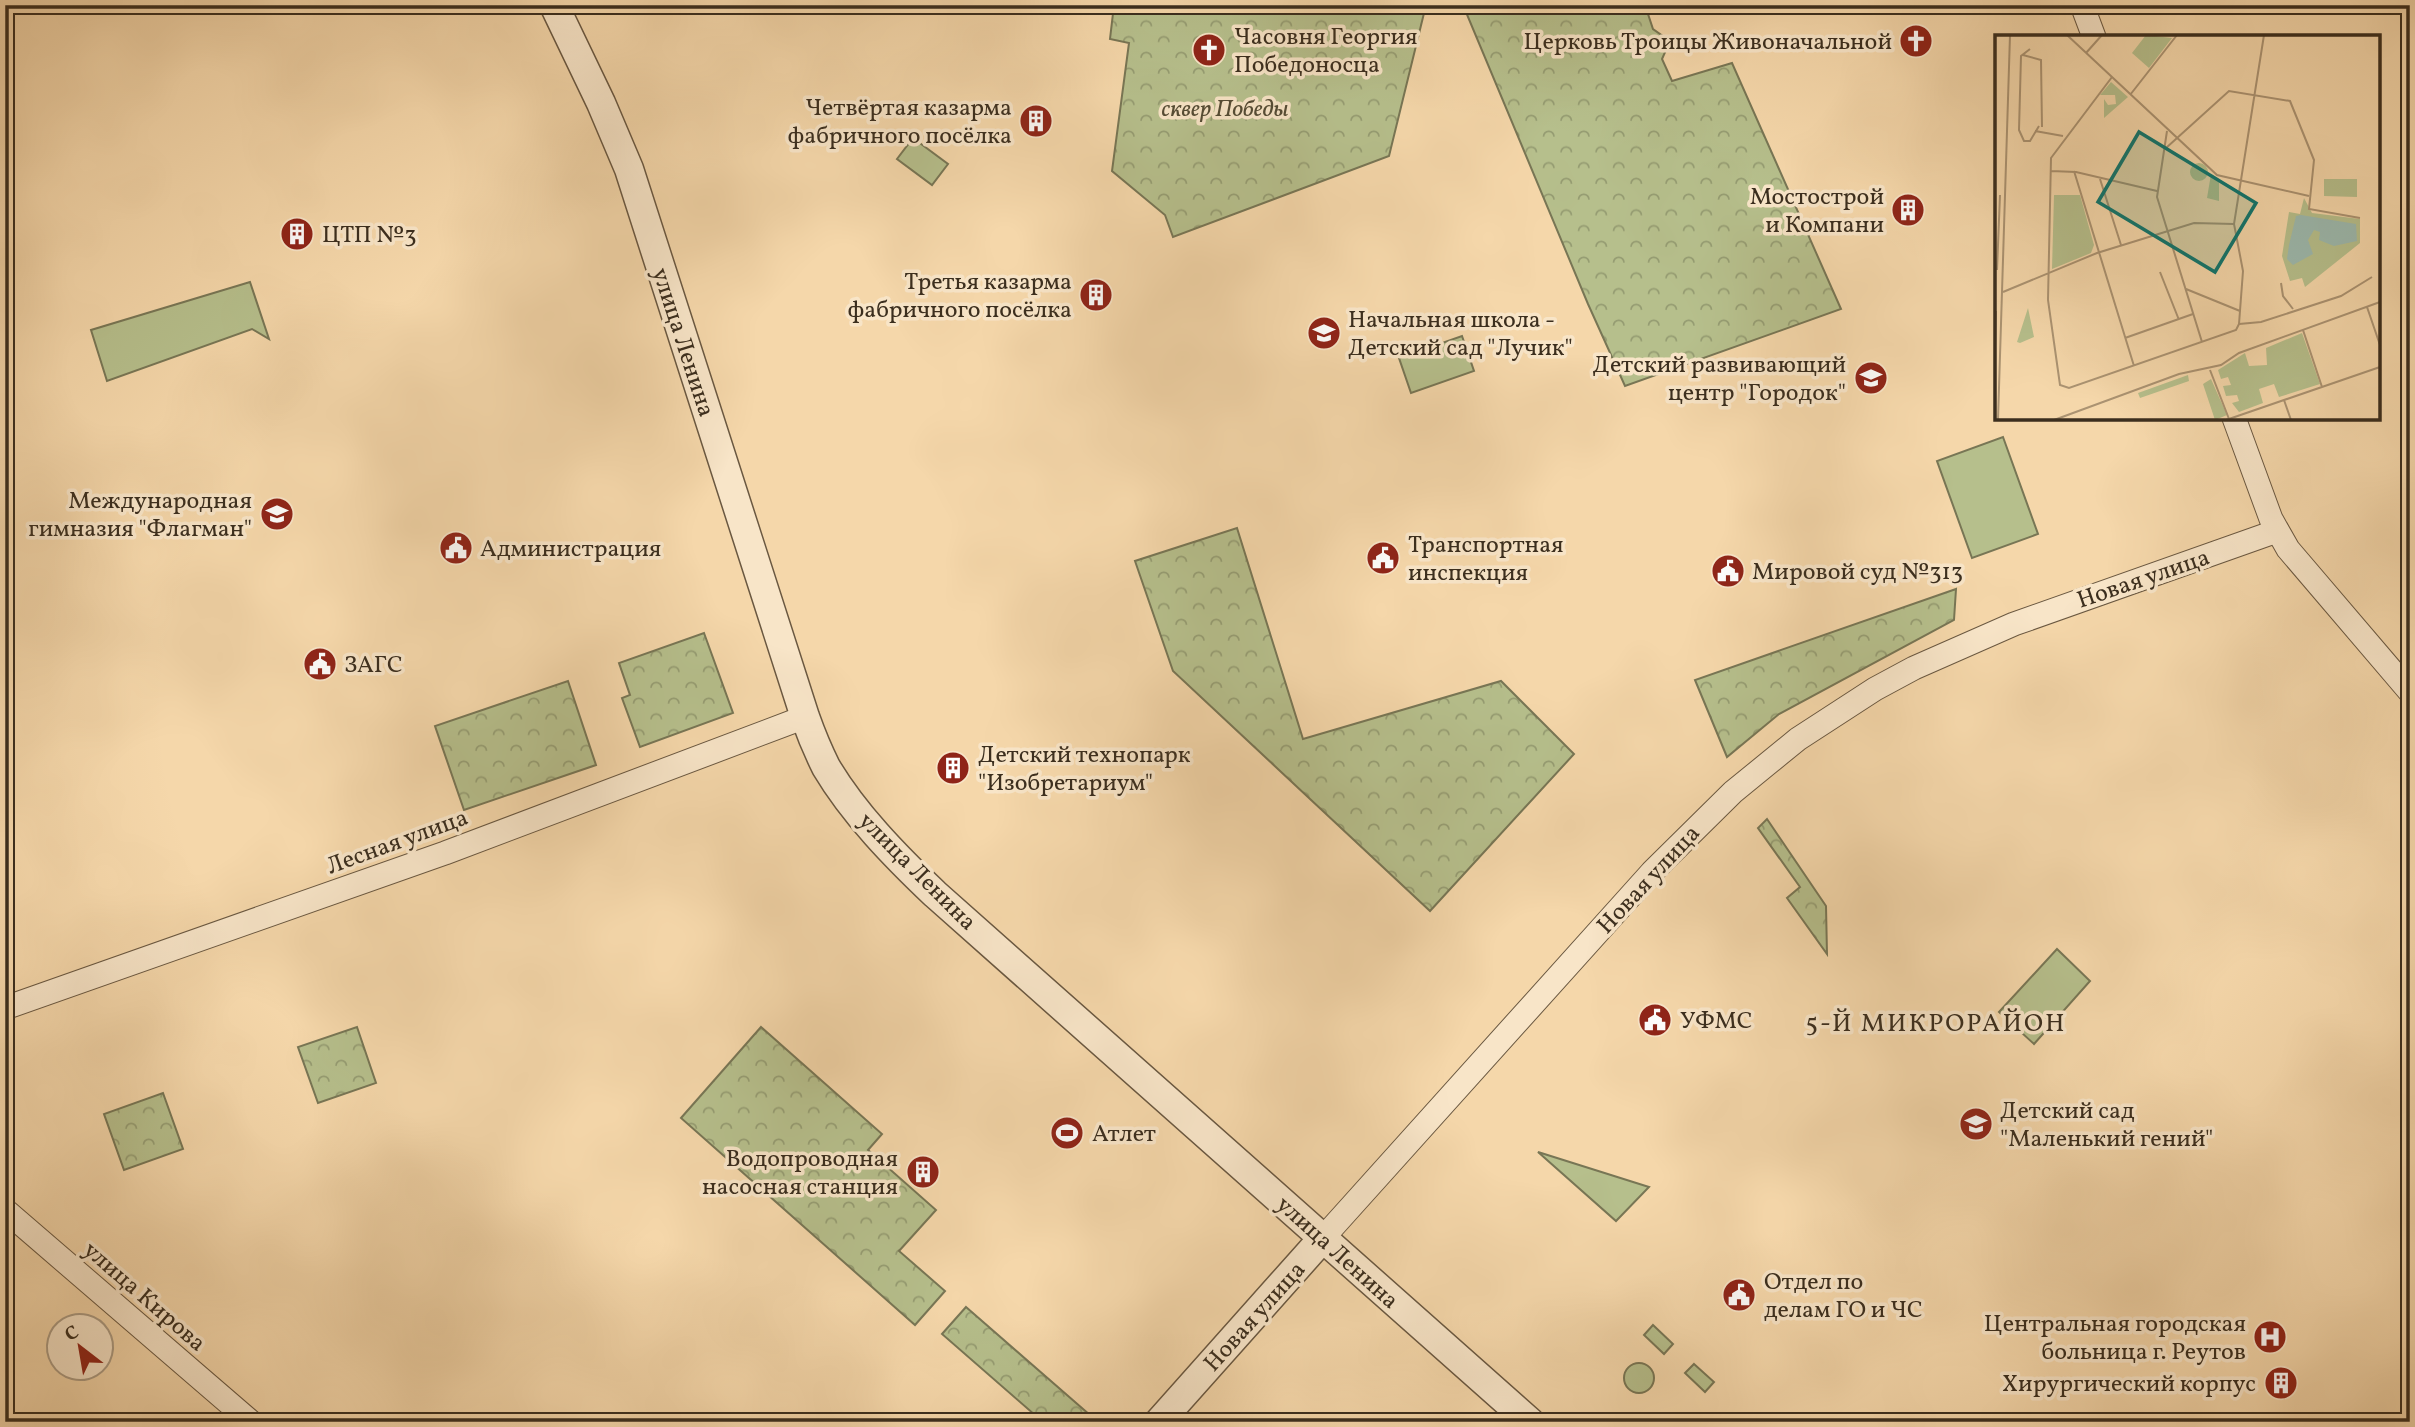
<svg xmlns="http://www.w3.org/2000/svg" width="2415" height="1427" font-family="Vollkorn,serif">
<defs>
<pattern id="forest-crowns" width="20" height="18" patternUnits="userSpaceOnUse" patternTransform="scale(1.75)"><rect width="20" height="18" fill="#b6bf8c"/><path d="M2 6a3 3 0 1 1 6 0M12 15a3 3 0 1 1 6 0" fill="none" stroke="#959c72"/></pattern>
</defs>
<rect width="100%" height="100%" fill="#f5d7aa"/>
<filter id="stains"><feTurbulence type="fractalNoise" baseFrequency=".00286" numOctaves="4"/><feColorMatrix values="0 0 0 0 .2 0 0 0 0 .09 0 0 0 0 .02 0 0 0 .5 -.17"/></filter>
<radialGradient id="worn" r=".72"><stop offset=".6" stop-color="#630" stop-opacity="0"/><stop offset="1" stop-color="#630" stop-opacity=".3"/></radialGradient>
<g fill="#b6bf8c" stroke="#787655" stroke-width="2">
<polygon points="913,138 948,164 932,185 897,159"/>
<polygon points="250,282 269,339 252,329 107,381 91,330"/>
<polygon points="1462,336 1474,371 1411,393 1399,358"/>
<polygon points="2003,437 2038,534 1972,558 1937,461"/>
<polygon points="2057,949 2090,981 2034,1044 1999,1012"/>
<polygon points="1538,1152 1649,1187 1616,1221"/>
<polygon points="1653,1325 1673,1344 1664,1354 1644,1335"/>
<circle cx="1639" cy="1378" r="15"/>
<polygon points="1694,1364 1714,1382 1705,1392 1685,1373"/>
</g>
<g fill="url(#forest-crowns)" stroke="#787655" stroke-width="2">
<polygon points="1114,5 1426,5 1389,156 1173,237 1165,215 1112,171 1129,43 1110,39"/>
<polygon points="1463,5 1645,5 1653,29 1670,41 1662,59 1672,81 1732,63 1841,309 1625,386 1588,304"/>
<polygon points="1237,528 1303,739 1501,681 1574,754 1430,911 1173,671 1135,561"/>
<polygon points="1956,589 1954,620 1779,714 1727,757 1695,680"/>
<polygon points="704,633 733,713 640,747 622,698 630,695 619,663"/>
<polygon points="568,681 596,765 464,810 435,726"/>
<polygon points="1767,819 1826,906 1827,954 1787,898 1800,887 1758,828"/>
<polygon points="357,1027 376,1083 318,1103 298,1047"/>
<polygon points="761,1027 882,1134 868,1150 936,1210 899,1251 945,1291 915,1325 681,1118"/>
<polygon points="163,1093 183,1149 124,1170 104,1114"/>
<polygon points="966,1307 1098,1422 1043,1422 942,1334"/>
</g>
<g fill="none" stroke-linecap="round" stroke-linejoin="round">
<defs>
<g id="minor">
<polyline points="2082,5 2094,37"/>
<polyline points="2234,418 2271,519 2288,549 2410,692"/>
<polyline points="5,1008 445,853 805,717"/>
<polyline points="5,1210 251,1422"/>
<polyline points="1322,1239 1652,872 1733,792 1798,739 1875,689 1914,668 2014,624 2277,531"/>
</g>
<g id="tertiary">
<path d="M 554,5 L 601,103 L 629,169 L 805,717 C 811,734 818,751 826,767 C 854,814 895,856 935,894 L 1530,1422"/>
<polyline points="1159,1422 1322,1239"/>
</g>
</defs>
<use href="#minor" stroke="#6a5841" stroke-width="25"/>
<use href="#tertiary" stroke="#6a5841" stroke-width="31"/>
<use href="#minor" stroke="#f8e5c8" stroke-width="23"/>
<use href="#tertiary" stroke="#f8e5c8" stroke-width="28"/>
</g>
<defs>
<symbol id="church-disc" viewBox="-11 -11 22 22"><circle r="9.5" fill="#8f2418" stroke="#f8e5c8"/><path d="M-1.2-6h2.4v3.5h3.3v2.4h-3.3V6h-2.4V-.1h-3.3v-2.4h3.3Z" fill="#fff"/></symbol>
<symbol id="building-disc" viewBox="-11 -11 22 22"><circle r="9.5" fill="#8f2418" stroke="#f8e5c8"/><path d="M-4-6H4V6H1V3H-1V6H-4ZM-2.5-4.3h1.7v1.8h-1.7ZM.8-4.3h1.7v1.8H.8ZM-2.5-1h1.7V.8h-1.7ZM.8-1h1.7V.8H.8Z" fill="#fff"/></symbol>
<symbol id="school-disc" viewBox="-11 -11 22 22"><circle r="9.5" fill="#8f2418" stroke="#f8e5c8"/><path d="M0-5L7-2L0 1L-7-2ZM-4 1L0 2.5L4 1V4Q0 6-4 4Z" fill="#fff"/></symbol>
<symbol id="civic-disc" viewBox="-11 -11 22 22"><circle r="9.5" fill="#8f2418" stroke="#f8e5c8"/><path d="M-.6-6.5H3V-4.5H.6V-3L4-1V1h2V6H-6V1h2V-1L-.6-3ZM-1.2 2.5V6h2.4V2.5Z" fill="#fff"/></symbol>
<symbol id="stadium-disc" viewBox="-11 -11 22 22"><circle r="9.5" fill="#8f2418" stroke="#f8e5c8"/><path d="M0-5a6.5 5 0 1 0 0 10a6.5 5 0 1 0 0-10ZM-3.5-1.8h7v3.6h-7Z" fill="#fff"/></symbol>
<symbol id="hospital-disc" viewBox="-11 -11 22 22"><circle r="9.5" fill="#8f2418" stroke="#f8e5c8"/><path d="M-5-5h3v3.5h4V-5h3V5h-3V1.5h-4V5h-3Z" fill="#fff"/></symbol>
</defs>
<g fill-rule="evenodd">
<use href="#church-disc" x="1897" y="22" width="38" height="38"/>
<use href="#church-disc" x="1190" y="31" width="38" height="38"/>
<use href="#building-disc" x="1017" y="102" width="38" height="38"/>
<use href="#building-disc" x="1889" y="191" width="38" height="38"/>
<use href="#building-disc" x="278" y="215" width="38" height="38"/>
<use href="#building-disc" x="1077" y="276" width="38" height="38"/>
<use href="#school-disc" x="1305" y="314" width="38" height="38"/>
<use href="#school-disc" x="1852" y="359" width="38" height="38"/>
<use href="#school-disc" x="258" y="495" width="38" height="38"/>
<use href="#civic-disc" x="437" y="529" width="38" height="38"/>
<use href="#civic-disc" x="1364" y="539" width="38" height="38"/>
<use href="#civic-disc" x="1709" y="552" width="38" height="38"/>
<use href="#civic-disc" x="301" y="645" width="38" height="38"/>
<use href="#building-disc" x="934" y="749" width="38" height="38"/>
<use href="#civic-disc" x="1636" y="1001" width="38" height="38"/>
<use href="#school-disc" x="1957" y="1105" width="38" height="38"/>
<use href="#stadium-disc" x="1048" y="1114" width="38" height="38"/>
<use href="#building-disc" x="904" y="1153" width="38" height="38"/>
<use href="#civic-disc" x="1720" y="1276" width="38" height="38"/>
<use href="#hospital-disc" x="2251" y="1318" width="38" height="38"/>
<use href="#building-disc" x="2262" y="1364" width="38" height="38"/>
</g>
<g text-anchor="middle" stroke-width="7" stroke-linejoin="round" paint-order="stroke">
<g font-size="24" fill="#3b2e1e" stroke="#f8e5c8" text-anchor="start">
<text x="1234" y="44">Часовня Георгия<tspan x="1234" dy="28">Победоносца</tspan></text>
<text x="1892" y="49" text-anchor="end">Церковь Троицы Живоначальной</text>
<text x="1012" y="115" text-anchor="end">Четвёртая казарма<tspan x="1012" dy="28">фабричного посёлка</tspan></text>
<text x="1884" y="204" text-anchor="end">Мостострой<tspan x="1884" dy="28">и Компани</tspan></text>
<text x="322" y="242">ЦТП №3</text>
<text x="1072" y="289" text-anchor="end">Третья казарма<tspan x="1072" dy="28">фабричного посёлка</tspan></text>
<text x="1348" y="327">Начальная школа -<tspan x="1348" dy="28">Детский сад "Лучик"</tspan></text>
<text x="1846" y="372" text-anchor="end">Детский развивающий<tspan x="1846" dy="28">центр "Городок"</tspan></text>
<text x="252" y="508" text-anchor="end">Международная<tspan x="252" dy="28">гимназия "Флагман"</tspan></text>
<text x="1408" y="552">Транспортная<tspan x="1408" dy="28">инспекция</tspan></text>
<text x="480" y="556">Администрация</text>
<text x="1752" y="579">Мировой суд №313</text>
<text x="344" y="672">ЗАГС</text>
<text x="978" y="762">Детский технопарк<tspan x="978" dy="28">"Изобретариум"</tspan></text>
<text x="1680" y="1028">УФМС</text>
<text x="2000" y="1118">Детский сад<tspan x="2000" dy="28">"Маленький гений"</tspan></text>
<text x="1092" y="1141">Атлет</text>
<text x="898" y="1166" text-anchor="end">Водопроводная<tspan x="898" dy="28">насосная станция</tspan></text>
<text x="1764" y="1289">Отдел по<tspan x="1764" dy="28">делам ГО и ЧС</tspan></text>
<text x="2246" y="1331" text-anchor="end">Центральная городская<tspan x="2246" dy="28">больница г. Реутов</tspan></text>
<text x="2256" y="1391" text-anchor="end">Хирургический корпус</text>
</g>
<g font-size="24" font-style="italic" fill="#544b34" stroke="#f8e5c8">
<text x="1225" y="116">сквер Победы</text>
</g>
<g font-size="24" fill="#3b2e1e" stroke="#f8e5c8">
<text transform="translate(684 342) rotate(72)" y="8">улица Ленина</text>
<text transform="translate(2143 578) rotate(-19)" y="8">Новая улица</text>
<text transform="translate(397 841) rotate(-20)" y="8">Лесная улица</text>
<text transform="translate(918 871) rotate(45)" y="8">улица Ленина</text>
<text transform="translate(1648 879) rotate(-47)" y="8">Новая улица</text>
<text transform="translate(1338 1252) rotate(42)" y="8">улица Ленина</text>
<text transform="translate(145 1296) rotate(41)" y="8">улица Кирова</text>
<text transform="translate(1254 1316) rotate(-48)" y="8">Новая улица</text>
</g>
<g font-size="26" letter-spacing="2" fill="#3b2e1e" stroke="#f8e5c8">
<text x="1936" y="1031">5-Й МИКРОРАЙОН</text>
</g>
</g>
<g transform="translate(1995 35)">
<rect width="385" height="385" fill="#f5d7aa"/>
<path d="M 59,160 L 85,160 L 99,210 L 96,218 L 57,234 Z" fill="#b6bf8c"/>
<path d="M 151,0 L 177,3 L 154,33 L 137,18 ZM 116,47 L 133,62 L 109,83 L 109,64 L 113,70 L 121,69 L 120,60 L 105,60 ZM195 137a9 9 0 1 1 18 0a9 9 0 1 1-18 0ZM 216,139 L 224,144 L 224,166 L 212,163 ZM 329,144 L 362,144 L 362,162 L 329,161 ZM 309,163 L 317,178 L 365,184 L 365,208 L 310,252 L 307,243 L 295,246 L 287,221 L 294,177 L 305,179 ZM 33,273 L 39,302 L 25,308 L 22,307 ZM 307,298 L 325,349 L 284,362 L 279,349 L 264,354 L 268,368 L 244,377 L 237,368 L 244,366 L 242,360 L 231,361 L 228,351 L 236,350 L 233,342 L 226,344 L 223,335 L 250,318 L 254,331 L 272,330 L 271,313 ZM 193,340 L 194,346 L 145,363 L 143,358 ZM 216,344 L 232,380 L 220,385 L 208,349 Z" fill="#b6bf8c"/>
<path d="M 306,180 L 361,189 L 362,206 L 339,211 L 324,205 L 325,197 L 319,195 L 313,205 L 318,219 L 298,230 L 292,224 L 294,210 L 301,181 Z" fill="#9cb9ae"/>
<path fill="none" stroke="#ab9372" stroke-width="2" d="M 72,0 L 222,140 L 314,161M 35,14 L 26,21 L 24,95 L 29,106 L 35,106 L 44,91M 91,18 L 107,0M 28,20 L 46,25 L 47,92M 117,42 L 56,123 L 53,265 L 65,350 L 74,353 L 241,295 L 244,289M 135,60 L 182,0M 40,96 L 68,101M 172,96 L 162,162 L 207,307M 171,113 L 234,56 L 295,66 L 319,125 L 314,174 L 365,183M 56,136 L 81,137 L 162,156M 79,136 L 139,331M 105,144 L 126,210M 2,235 L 5,160M 165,237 L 184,285M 286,248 L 288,261 L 298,274M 191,254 L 245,276M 8,257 L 102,218 L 199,188 L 239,189M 372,272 L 385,310M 244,289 L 248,236 L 239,189 L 269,0M 244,289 L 266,287 L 346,261 L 377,242M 308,295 L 327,352M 130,303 L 198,279M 0,312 L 1,276M 215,335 L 234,384M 289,365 L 296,385M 3,385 L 15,0M 59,385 L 184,339 L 226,330 L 244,318 L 385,267M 231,385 L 385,332"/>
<path fill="#0f766e" fill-opacity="0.15" stroke="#0f766e" stroke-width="3.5" d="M 144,97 L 261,168 L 220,237 L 103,167 Z"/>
<rect width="385" height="385" fill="none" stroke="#3b2e1e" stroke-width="3.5"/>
</g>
<rect width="2415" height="1427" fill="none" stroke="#f5d7aa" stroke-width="28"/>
<rect x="7" y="7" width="2401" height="1413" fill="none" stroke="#3b2e1e" stroke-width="3.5"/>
<rect x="14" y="14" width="2387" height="1399" fill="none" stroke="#3b2e1e" stroke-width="2"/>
<g transform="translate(80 1347) rotate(329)"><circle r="33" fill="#f8e5c8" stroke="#ac9c84" stroke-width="2"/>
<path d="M0-5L12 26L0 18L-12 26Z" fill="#8f2418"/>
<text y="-10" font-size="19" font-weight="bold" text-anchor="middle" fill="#3b2e1e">С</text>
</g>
<rect width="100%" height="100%" filter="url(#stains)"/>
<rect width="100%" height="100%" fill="url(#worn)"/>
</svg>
